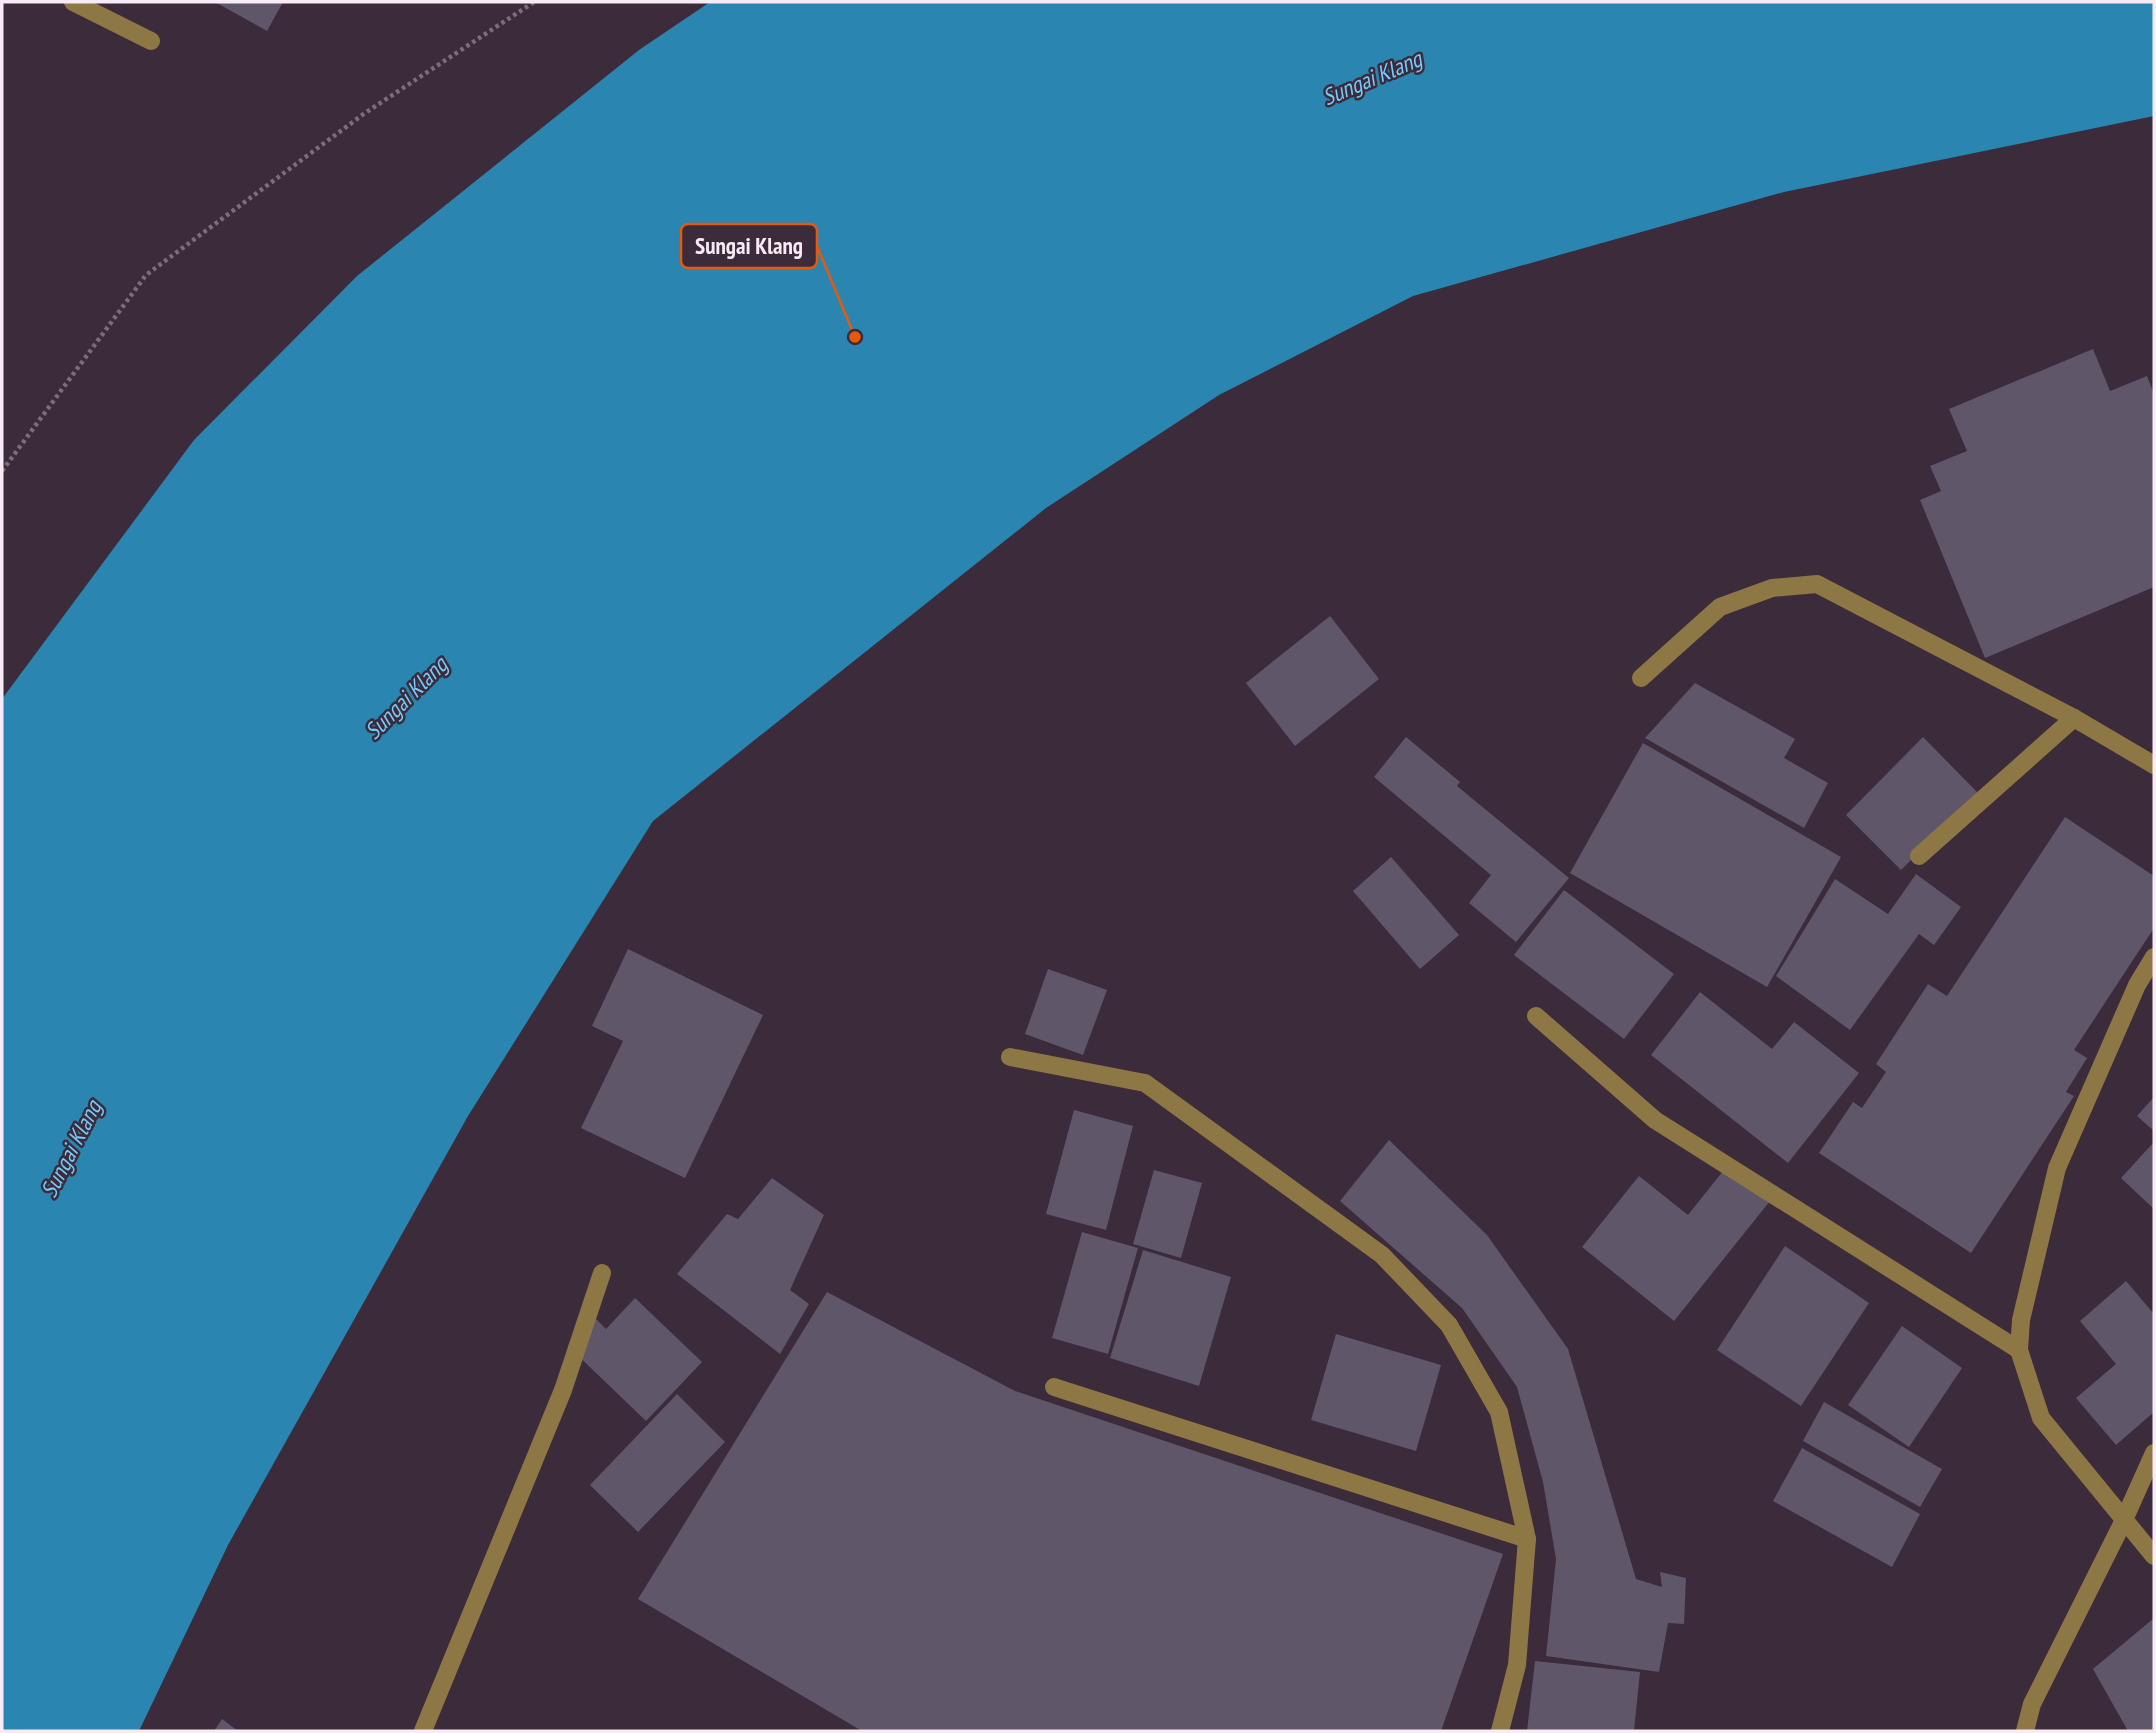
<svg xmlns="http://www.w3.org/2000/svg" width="2156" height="1733" font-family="'PT Sans Narrow',sans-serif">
<rect width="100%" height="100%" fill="#3c2b3a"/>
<polygon fill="#2b85b1" points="710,2 2154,2 2154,116 1784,192 1413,296 1219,395 1046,508 653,821 468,1116 228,1545 139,1731 2,1731 2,699 194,440 357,276 639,50"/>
<g fill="#5f566a">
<polygon points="215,2 283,2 267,31"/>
<polygon points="2093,349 2110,391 2147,376 2154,394 2154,587 1985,658 1920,500 1941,491 1930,466 1967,451 1949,409"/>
<polygon points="1330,616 1379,679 1295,746 1246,683"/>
<polygon points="1695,683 1795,739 1784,758 1828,783 1804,828 1645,738"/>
<polygon points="1406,737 1460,782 1457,786 1569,878 1516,942 1469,903 1491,875 1374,777"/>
<polygon points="1923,737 1978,793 1901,870 1846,815"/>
<polygon points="1643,743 1841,857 1767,987 1570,873"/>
<polygon points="2065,817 2154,876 2154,928 2074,1050 2087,1058 2066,1092 2074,1096 1971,1253 1819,1153 1853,1102 1862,1108 1886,1072 1876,1064 1928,984 1947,996"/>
<polygon points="1391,857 1459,935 1420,969 1353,891"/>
<polygon points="1916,874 1961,907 1934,945 1919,934 1850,1030 1776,976 1835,879 1888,914"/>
<polygon points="1564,890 1674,974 1624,1039 1514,955"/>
<polygon points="628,949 763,1015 685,1178 581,1128 623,1041 592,1026"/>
<polygon points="1048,969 1107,990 1083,1055 1025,1034"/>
<polygon points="1700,992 1772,1049 1794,1022 1859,1073 1788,1163 1651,1055"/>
<polygon points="2154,1097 2154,1131 2137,1116"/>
<polygon points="1074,1110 1133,1126 1106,1230 1046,1214"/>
<polygon points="1389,1140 1487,1235 1568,1349 1636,1579 1662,1587 1660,1572 1686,1578 1684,1624 1668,1623 1659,1672 1546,1656 1556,1559 1543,1482 1517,1387 1462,1308 1340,1201"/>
<polygon points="2154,1142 2154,1209 2121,1178"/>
<polygon points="1727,1166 1770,1201 1674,1321 1582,1247 1639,1176 1688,1215"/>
<polygon points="1154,1170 1202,1183 1181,1258 1133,1244"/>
<polygon points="772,1178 824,1215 790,1290 809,1304 780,1354 677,1274 727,1214 738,1219"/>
<polygon points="1082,1232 1138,1248 1108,1354 1052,1338"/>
<polygon points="1785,1246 1869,1303 1801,1406 1717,1350"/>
<polygon points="1143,1250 1231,1277 1199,1386 1110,1358"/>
<polygon points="2126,1281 2154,1314 2154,1412 2116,1445 2076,1398 2116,1364 2080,1321"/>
<polygon points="827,1292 1015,1391 1503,1554 1441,1731 862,1731 638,1599"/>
<polygon points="635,1298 702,1362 646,1421 568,1346 595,1318 606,1329"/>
<polygon points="1902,1326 1962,1368 1909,1447 1848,1405"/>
<polygon points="1336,1334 1441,1365 1416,1451 1311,1420"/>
<polygon points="677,1394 725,1442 638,1532 590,1485"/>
<polygon points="1824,1402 1942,1469 1920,1507 1803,1441"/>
<polygon points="1802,1448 1920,1514 1892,1567 1773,1501"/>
<polygon points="2154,1618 2154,1731 2128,1731 2093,1669"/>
<polygon points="1535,1661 1640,1672 1634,1731 1527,1731"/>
<polygon points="222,1719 238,1731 214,1731"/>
</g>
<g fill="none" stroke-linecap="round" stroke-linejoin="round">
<polyline stroke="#7c6d7a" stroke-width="4.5" stroke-dasharray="3.5 3.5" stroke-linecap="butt" points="2,471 146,275 365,113 534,2"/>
<g stroke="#8d7744" stroke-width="18">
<polyline points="73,2 151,41"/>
<polyline points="1641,678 1720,607 1772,588 1817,584 2074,718 2154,765"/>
<polyline points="1919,856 2074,718"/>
<polyline points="2154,957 2137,985 2057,1168 2021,1320 2019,1350 2041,1418 2154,1556"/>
<polyline points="1536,1016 1655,1120 2019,1350"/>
<polyline points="1010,1057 1145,1083 1382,1255 1449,1325 1499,1412 1527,1539 1517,1665 1500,1731"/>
<polyline points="1054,1387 1527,1539"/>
<polyline points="423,1731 563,1390 602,1273"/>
<polyline points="2025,1731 2032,1704 2123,1522 2154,1453"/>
</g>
</g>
<g text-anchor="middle" stroke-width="5" stroke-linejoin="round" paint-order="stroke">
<g font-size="23" font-style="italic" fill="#74ccfd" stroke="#3c2b3a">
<text transform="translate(1372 78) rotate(-23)" y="8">Sungai Klang</text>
<text transform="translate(406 698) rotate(-45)" y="8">Sungai Klang</text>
<text transform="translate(71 1149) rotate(-63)" y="8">Sungai Klang</text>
</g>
</g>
<path fill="none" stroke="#e8590c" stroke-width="2.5" d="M855 337L817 246"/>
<circle fill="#e8590c" stroke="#3c2b3a" stroke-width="2.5" cx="855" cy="337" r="7"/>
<rect fill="#3c2b3a" stroke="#e8590c" stroke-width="2.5" x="681" y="224" width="136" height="44" rx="7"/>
<g font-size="23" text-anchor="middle" font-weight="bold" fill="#f7ecf5">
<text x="749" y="254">Sungai Klang</text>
</g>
<rect width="2156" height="1733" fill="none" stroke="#f7ecf5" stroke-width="7"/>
</svg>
